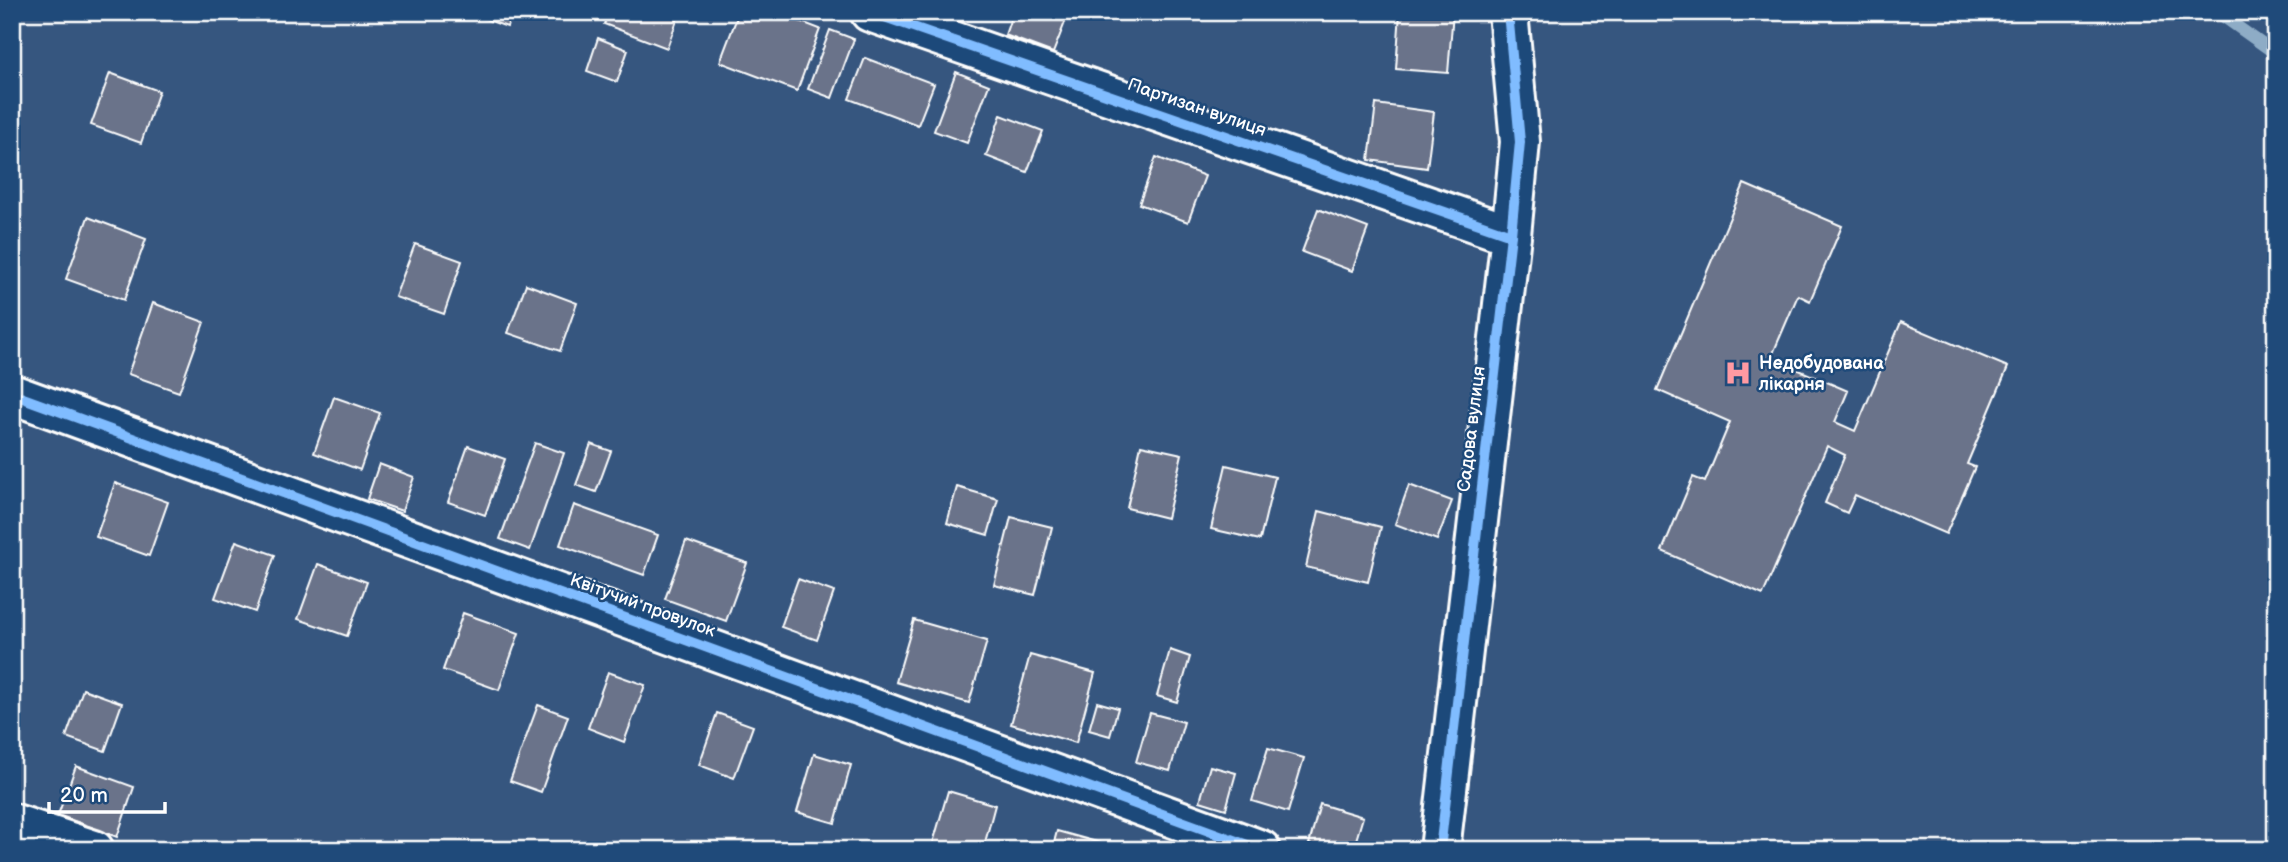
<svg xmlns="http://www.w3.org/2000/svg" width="2288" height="862" font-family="'Balsamiq Sans',sans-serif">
<rect width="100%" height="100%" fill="#36567f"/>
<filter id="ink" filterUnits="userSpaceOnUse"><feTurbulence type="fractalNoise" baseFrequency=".0143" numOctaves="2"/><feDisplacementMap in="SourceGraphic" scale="14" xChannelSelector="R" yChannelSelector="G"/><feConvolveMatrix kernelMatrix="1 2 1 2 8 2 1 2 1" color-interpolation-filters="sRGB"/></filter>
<g filter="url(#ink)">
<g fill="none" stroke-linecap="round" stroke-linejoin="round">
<polyline stroke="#8eacc6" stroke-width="12" points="2217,12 2276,54"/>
</g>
<g fill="#6a738a" stroke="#fff" stroke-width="2">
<polygon points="466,12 512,12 507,27"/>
<polygon points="609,12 680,12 667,48 604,24"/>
<polygon points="739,12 776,12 820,29 797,91 720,62"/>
<polygon points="1013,12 1069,12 1053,53 1005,35"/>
<polygon points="1400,12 1453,12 1448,73 1396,69"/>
<polygon points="830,30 854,39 832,98 808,89"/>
<polygon points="598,38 628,50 617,82 587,71"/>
<polygon points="865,58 934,84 918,125 849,99"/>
<polygon points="956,72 989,85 967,143 934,131"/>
<polygon points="110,73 159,91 141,143 91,125"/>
<polygon points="1376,104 1434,112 1427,168 1369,160"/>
<polygon points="1001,115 1043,131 1027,172 986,156"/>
<polygon points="1156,157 1205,176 1188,222 1139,204"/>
<polygon points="1744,184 1842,226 1810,301 1798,295 1771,358 1848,391 1835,422 1855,431 1901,322 2008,367 1967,464 1975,467 1946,534 1855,495 1847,513 1825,503 1845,455 1827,446 1763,595 1662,551 1693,477 1705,482 1730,422 1657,390"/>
<polygon points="1318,209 1368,228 1352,271 1302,252"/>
<polygon points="88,217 146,239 124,300 66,279"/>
<polygon points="415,244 462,261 444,314 395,297"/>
<polygon points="526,284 577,303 560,351 508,333"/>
<polygon points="153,303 204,322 179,392 128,374"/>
<polygon points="334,397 380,413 360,470 314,453"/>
<polygon points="535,443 564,453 530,550 500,539"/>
<polygon points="591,444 611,451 596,492 576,485"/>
<polygon points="1141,445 1182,454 1167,518 1127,508"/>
<polygon points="468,446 505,459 485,515 448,502"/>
<polygon points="379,464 414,477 402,511 367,499"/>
<polygon points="1226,465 1275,477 1260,540 1211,529"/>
<polygon points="115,483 168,502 149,556 96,537"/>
<polygon points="1409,485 1452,501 1437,540 1395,524"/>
<polygon points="957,487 998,499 988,535 947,523"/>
<polygon points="574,505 658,535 644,575 560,545"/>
<polygon points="1319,511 1381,527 1368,582 1306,567"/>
<polygon points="1011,517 1052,527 1035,595 994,585"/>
<polygon points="236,541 275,555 255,612 215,598"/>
<polygon points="686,541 747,563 726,621 665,599"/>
<polygon points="318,564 367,582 347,636 298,619"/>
<polygon points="798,579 834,592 817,640 781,627"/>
<polygon points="463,613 519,633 499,690 443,670"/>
<polygon points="914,620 987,641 969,703 896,682"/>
<polygon points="1170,650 1190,657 1177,702 1157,696"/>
<polygon points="1030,655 1095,673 1076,743 1011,724"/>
<polygon points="608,672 645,685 624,742 588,728"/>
<polygon points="83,689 122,703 105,751 66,737"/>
<polygon points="1097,702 1118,708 1110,736 1089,730"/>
<polygon points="538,705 568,716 541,792 510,781"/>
<polygon points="717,713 753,726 734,778 699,765"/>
<polygon points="1150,713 1184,722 1170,771 1136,762"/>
<polygon points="1268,748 1304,758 1288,812 1252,801"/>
<polygon points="814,754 851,765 835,823 797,812"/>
<polygon points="76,766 134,787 117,837 58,815"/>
<polygon points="1210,766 1236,773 1226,809 1200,801"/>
<polygon points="948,791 995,805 983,850 931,850"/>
<polygon points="1320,804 1363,817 1353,850 1330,850 1309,844"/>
<polygon points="1057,831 1104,844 1102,850 1052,850"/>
</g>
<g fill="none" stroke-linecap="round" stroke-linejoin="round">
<defs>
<g id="minor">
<polyline points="870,12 1511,235"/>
<polyline points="12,394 1261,850"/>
<polyline points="12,823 94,850"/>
<polyline points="1440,850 1511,235 1520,142 1508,12"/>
</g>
</defs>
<use href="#minor" stroke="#fff" stroke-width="44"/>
<use href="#minor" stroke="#1f4a7a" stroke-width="38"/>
<defs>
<g id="cycleway">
<polyline points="870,12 1511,235"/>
<polyline points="12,394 1261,850"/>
<polyline points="1440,850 1511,235 1520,142 1508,12"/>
</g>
</defs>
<use href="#cycleway" stroke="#1f4a7a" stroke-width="15"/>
<use href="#cycleway" stroke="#80bcff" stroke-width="10"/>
</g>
</g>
<defs>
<symbol id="hospital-bare" viewBox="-9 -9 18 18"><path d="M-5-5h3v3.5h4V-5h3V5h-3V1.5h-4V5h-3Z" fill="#ff9aa2" stroke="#1f4a7a" stroke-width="2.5" paint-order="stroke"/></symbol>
</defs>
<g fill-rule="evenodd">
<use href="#hospital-bare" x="1719" y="354" width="38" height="38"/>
</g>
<g text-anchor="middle" stroke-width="5" stroke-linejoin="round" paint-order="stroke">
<g font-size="18" fill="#fff" stroke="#1f4a7a">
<text transform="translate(1197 107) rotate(19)" y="6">Партизан вулиця</text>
<text transform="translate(1471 429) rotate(-83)" y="6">Садова вулиця</text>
<text transform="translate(643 605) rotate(20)" y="6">Квітучий провулок</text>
</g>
<g font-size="18" font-weight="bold" fill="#fff" stroke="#1f4a7a" text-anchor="start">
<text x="1759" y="369">Недобудована<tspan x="1759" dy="21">лікарня</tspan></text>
</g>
</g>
<rect width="2288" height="862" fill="none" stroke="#1f4a7a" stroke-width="42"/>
<rect x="21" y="21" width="2246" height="820" fill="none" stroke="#fff" stroke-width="2.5" filter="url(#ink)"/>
<path d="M49 802v10h116v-10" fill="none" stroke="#ffffff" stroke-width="3.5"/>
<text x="60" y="802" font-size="21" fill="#ffffff" stroke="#1f4a7a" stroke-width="5" paint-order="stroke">20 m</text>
</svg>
